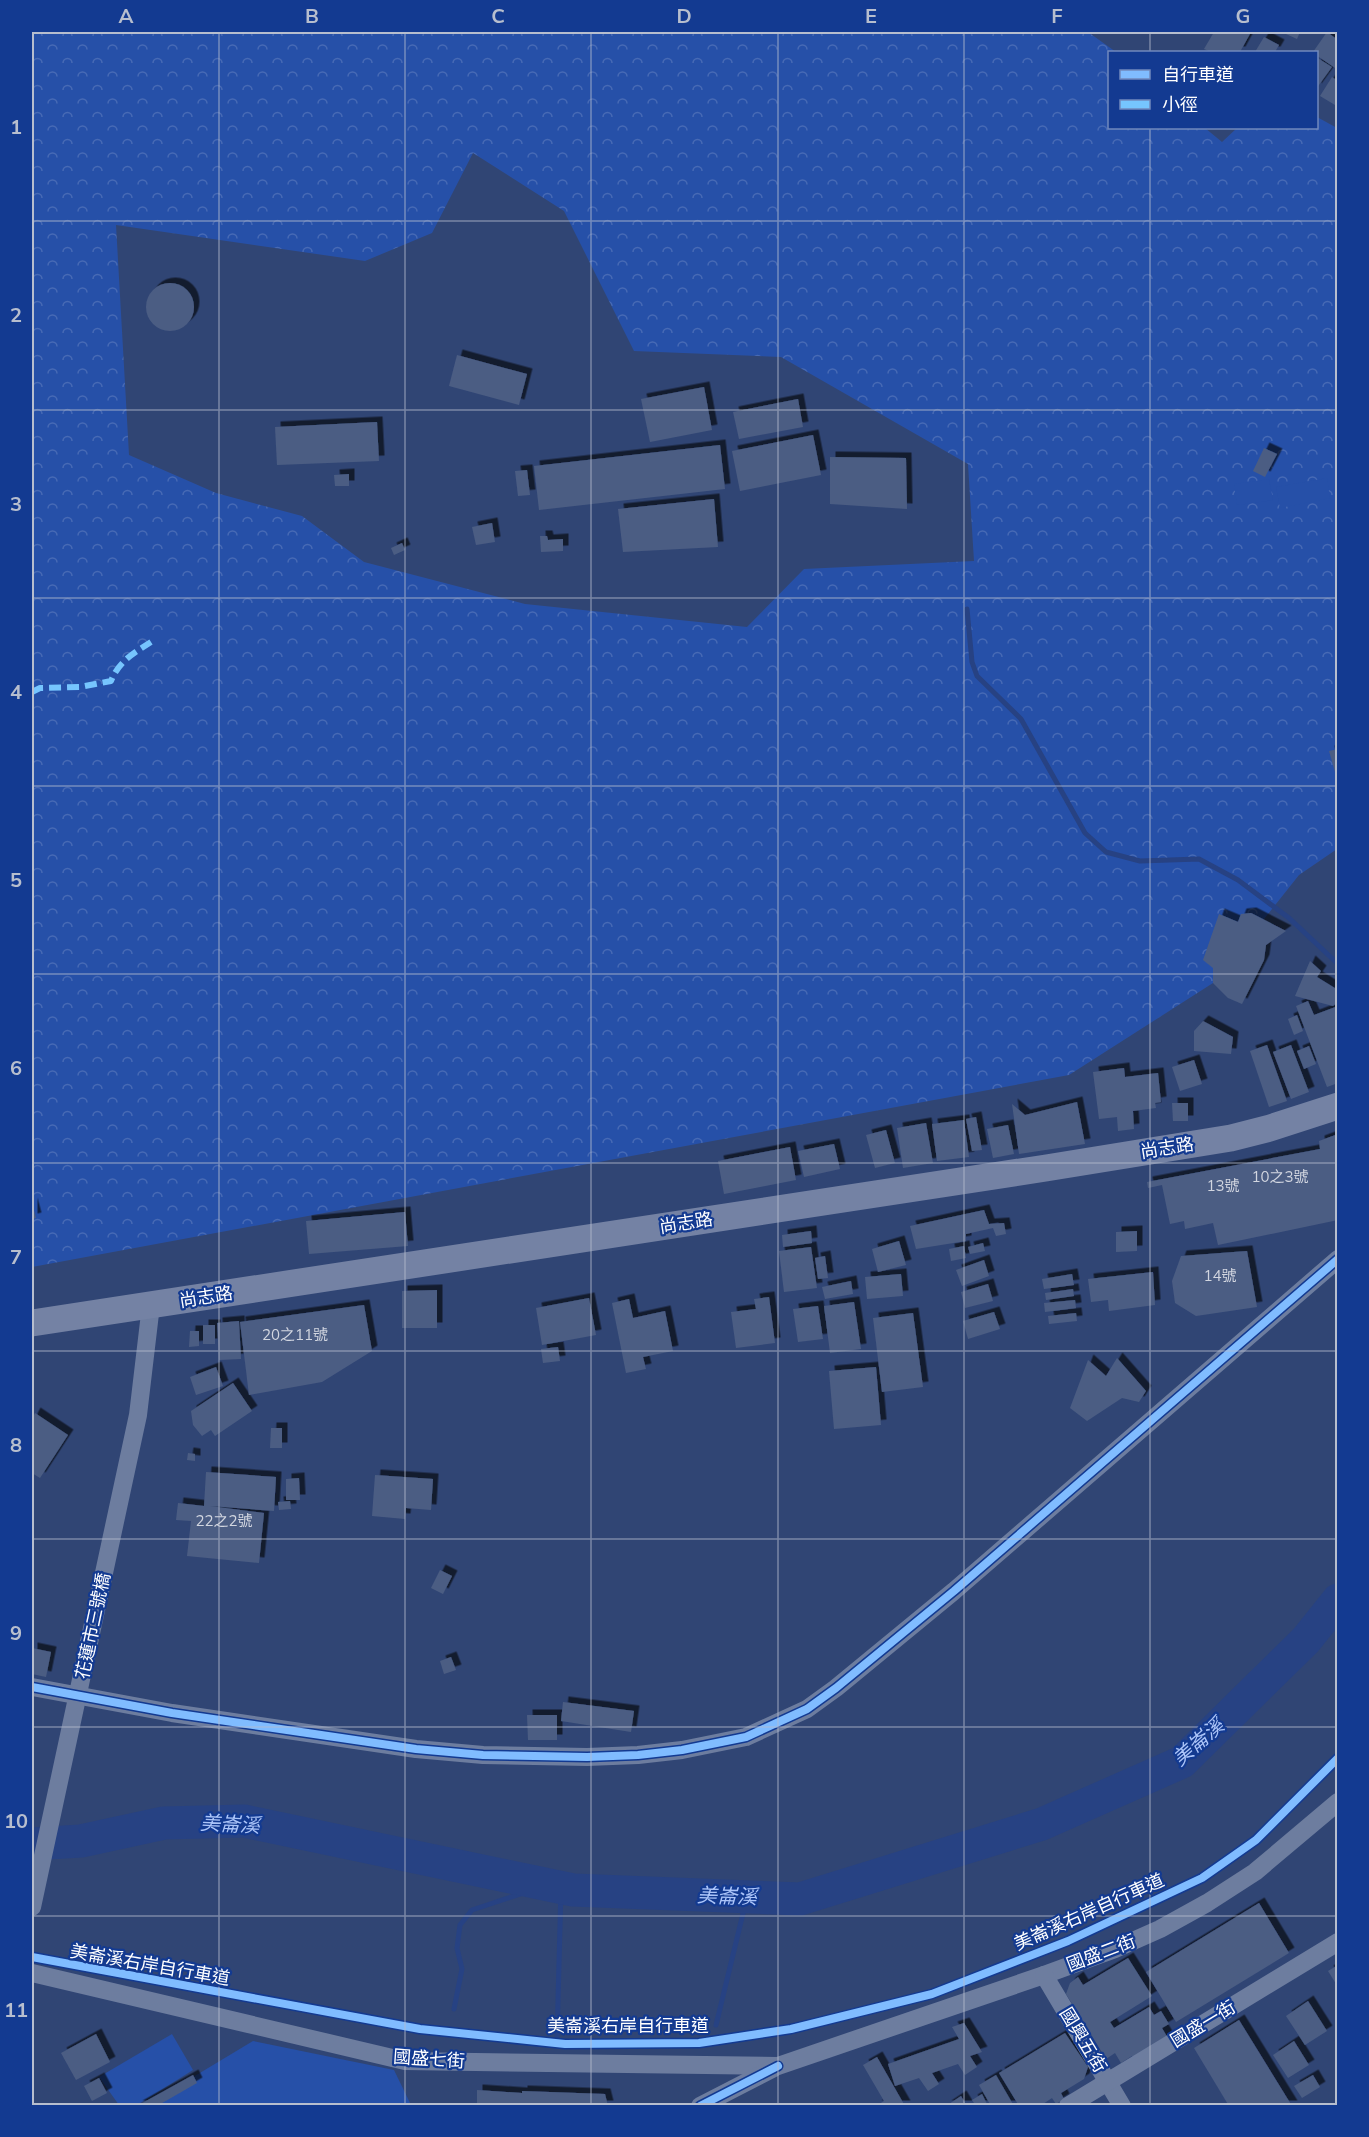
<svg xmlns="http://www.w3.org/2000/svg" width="1369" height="2137" font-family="Mulish,'Noto Sans TC',sans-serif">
<defs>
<pattern id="forest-crowns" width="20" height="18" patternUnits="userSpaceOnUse" patternTransform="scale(1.5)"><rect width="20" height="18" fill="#2650a8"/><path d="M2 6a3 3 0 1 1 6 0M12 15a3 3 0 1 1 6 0" fill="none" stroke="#476ab5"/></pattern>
<filter id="shadow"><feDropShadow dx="5.5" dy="-5.5" stdDeviation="0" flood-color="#0009"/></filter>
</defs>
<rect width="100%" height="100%" fill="#304574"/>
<path fill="url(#forest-crowns)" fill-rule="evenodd" d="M 32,32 L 1088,32 L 1116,52 L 1110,52 L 1110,128 L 1205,128 L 1222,142 L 1237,128 L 1316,128 L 1317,117 L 1337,128 L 1337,849 L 1299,875 L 1213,983 L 1069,1075 L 32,1267 ZM 473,153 L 564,211 L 634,351 L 781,357 L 968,464 L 974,561 L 804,569 L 747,627 L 525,604 L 364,562 L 302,516 L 216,493 L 129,455 L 116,225 L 365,261 L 432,233 Z"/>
<g fill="#2650a8">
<polygon points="1327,478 1330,498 1280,508 1276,487"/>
<polygon points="1269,479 1273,500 1237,505 1234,484"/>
<polygon points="172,2034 193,2070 137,2105 119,2105 99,2077"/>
<polygon points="253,2041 394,2070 411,2105 145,2106"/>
</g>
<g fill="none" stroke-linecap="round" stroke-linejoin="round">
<g stroke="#274283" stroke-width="5">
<polyline points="967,609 972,662 977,676 1021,719 1085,833 1106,852 1140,861 1199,859 1238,880 1289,918 1338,964"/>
<polyline points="454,2009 462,1969 457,1948 460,1925 472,1910 547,1885"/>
<polyline points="716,2025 747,1897"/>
<polyline points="557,2039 561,1888"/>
</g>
<polyline stroke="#274283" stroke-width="33" points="32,1844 81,1841 164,1823 244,1821 573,1890 800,1899 1042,1824 1182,1762 1306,1640 1338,1600"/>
</g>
<g fill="#4b5d83" filter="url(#shadow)">
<polygon points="1214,32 1251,32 1240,52 1211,52 1204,49"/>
<polygon points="1286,32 1300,32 1297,39 1286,34"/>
<polygon points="1327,32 1338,40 1338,70 1316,55 1316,52 1313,52"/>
<polygon points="1264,37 1279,45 1275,52 1255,52"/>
<polygon points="1316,57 1332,67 1316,89"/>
<polygon points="1332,77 1338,81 1338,101 1335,105 1320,96"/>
<circle cx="170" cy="307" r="24"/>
<polygon points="457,355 527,374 519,405 449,386"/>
<polygon points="704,387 712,430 650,442 641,399"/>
<polygon points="798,399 803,427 739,439 733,412"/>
<polygon points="377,422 379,461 277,465 275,427"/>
<polygon points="813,435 821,475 740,491 732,451"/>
<polygon points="720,445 725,489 539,510 534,466"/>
<polygon points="1264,448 1277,454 1265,477 1253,471"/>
<polygon points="830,457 906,458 907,509 830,504"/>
<polygon points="527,470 530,495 518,496 515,471"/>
<polygon points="349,474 349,486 335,486 334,475"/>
<polygon points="714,499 718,547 623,552 618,509"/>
<polygon points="492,523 495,542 476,545 472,527"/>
<polygon points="540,536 547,536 548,540 563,539 563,551 541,552"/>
<polygon points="402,543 405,550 394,555 391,548"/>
<polygon points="1338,749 1338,779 1337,779 1329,751"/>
<polygon points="1251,913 1286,931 1266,945 1264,960 1242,1004 1228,998 1213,983 1213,968 1203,960 1219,914 1238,922 1241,914"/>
<polygon points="1310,961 1321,971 1317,977 1338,990 1338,1002 1333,1006 1295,996"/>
<polygon points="1308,1001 1314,1015 1338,1006 1338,1083 1327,1087 1296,1006"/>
<polygon points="1297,1015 1303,1031 1294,1035 1288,1019"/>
<polygon points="1203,1021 1233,1037 1231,1054 1194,1051 1194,1031"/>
<polygon points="1267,1045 1287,1101 1269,1107 1250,1051"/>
<polygon points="1291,1045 1309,1092 1291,1099 1273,1052"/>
<polygon points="1309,1046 1316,1064 1304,1069 1297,1051"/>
<polygon points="1194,1060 1202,1084 1180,1091 1172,1067"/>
<polygon points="1124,1068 1125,1077 1158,1073 1161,1102 1155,1103 1156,1108 1133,1111 1134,1129 1118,1131 1117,1117 1099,1119 1093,1072"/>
<polygon points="1077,1102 1085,1144 1019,1154 1012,1104 1025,1115"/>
<polygon points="1172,1103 1188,1103 1188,1121 1173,1121"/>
<polygon points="976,1117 982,1150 972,1151 966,1119"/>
<polygon points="964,1120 969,1157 937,1161 932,1124"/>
<polygon points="926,1123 933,1163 903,1168 897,1128"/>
<polygon points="1008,1125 1014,1154 993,1158 987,1129"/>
<polygon points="886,1130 895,1163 875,1168 866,1135"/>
<polygon points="1338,1134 1338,1220 1218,1245 1213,1223 1185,1229 1184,1221 1170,1224 1162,1185 1148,1188 1147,1182 1320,1149 1319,1141"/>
<polygon points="834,1144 840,1169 804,1177 798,1151"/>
<polygon points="790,1147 796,1180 724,1194 718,1161"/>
<polygon points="32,1203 36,1218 32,1219"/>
<polygon points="984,1210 989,1224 1004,1223 1006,1234 996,1236 993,1228 966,1234 966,1241 916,1249 910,1226"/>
<polygon points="405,1212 408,1246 309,1254 306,1221"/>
<polygon points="811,1231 812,1243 783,1247 782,1235"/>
<polygon points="1137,1231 1137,1251 1116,1252 1116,1232"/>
<polygon points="899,1241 906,1265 878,1272 872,1249"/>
<polygon points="983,1243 985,1251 970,1254 968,1247"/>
<polygon points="964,1246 966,1258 951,1261 949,1249"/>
<polygon points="811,1247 817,1288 784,1292 779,1251"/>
<polygon points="1247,1251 1257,1307 1196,1316 1175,1303 1172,1281 1181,1256"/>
<polygon points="825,1256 828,1278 818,1279 815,1258"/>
<polygon points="984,1260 989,1276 962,1286 956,1270"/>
<polygon points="1153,1272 1155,1305 1109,1311 1108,1300 1091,1302 1088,1279"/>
<polygon points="901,1274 903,1296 867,1299 865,1277"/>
<polygon points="1072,1274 1074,1285 1044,1289 1042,1279"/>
<polygon points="851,1281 853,1294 825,1299 822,1287"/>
<polygon points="988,1284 993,1301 965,1308 961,1292"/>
<polygon points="1073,1289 1074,1296 1046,1300 1045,1293"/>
<polygon points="437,1290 437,1328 402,1328 402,1291"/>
<polygon points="769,1297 775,1343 736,1348 731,1312 756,1309 754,1299"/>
<polygon points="589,1298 596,1335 542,1345 536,1308"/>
<polygon points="629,1299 633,1318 665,1311 673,1351 643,1357 646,1369 626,1373 612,1303"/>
<polygon points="1075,1300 1076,1308 1045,1312 1044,1303"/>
<polygon points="854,1302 861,1349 830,1353 824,1306"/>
<polygon points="364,1305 372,1351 322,1382 249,1395 240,1322"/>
<polygon points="818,1306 823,1339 798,1342 793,1309"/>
<polygon points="994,1312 1000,1329 968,1339 963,1321"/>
<polygon points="913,1313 923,1387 882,1392 873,1318"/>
<polygon points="1076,1313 1077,1321 1049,1324 1048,1316"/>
<polygon points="239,1321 241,1359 219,1360 217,1323"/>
<rect x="203" y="1325" width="12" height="19"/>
<polygon points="190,1331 199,1331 199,1346 189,1347"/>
<polygon points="558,1347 560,1361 543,1363 541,1349"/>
<polygon points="1117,1358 1146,1391 1139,1402 1122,1398 1087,1421 1070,1408 1088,1360 1106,1376"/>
<polygon points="216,1367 223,1386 196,1395 190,1377"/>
<polygon points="876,1367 881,1425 834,1429 829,1371"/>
<polygon points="233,1383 252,1411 215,1436 211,1430 202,1436 193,1425 191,1411"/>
<polygon points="35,1413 68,1435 40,1478 32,1473 32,1419"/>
<polygon points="271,1428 282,1428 282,1448 270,1448"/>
<polygon points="188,1453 195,1454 195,1461 187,1460"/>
<polygon points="206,1472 276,1477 274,1511 210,1506 264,1513 259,1563 187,1556 191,1521 176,1520 178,1503 204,1506"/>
<polygon points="375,1475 433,1479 431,1510 406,1508 405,1519 372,1516"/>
<polygon points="299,1478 300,1500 286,1500 286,1479"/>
<polygon points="290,1501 291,1509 279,1510 278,1502"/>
<polygon points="440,1570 452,1576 443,1594 431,1588"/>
<polygon points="32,1648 51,1652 46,1677 32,1674"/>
<polygon points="451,1657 456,1670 444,1674 440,1661"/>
<polygon points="563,1702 634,1711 631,1732 561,1721"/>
<polygon points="527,1715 557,1715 557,1740 528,1740"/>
<polygon points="1259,1903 1289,1953 1176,2022 1146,1972"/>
<polygon points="1128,1958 1152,1996 1110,2022 1114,2028 1149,2007 1154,2015 1161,2011 1169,2024 1162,2028 1169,2040 1135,2060 1132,2056 1121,2063 1115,2053 1106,2059 1066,1994 1070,1983 1078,1977 1083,1985"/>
<polygon points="1338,1965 1338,1987 1328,1971"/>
<polygon points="1308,2001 1327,2031 1305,2045 1286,2016"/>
<polygon points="1239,2020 1292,2106 1229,2106 1194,2048"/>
<polygon points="964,2023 982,2052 970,2056 977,2067 965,2075 958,2064 932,2073 939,2084 928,2091 919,2078 895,2086 888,2064 959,2039 952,2027"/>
<polygon points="1065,2033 1088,2067 1084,2079 1061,2093 1064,2099 1056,2104 1052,2098 1040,2106 1019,2106 999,2073"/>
<polygon points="96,2034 110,2062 76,2080 61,2053"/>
<polygon points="1294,2041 1309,2065 1288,2078 1273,2055"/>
<polygon points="877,2057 905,2106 876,2106 884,2101 863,2065"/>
<polygon points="193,2075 197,2083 157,2106 137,2106"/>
<polygon points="996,2075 1014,2106 991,2106 979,2085"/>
<polygon points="1313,2075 1320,2087 1302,2098 1294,2086"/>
<polygon points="99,2078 107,2093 92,2101 84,2086"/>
<polygon points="477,2090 522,2093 522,2091 605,2094 608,2106 477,2106"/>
<polygon points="982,2094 988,2106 976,2106 972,2100"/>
<polygon points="961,2096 967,2106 946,2106"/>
</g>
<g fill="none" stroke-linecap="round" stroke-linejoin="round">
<g stroke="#6d7d9f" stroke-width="18">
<polyline points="32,1687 172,1713 416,1749 483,1755 587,1757 638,1755 682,1750 746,1737 807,1709 836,1688 954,1591 1338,1259"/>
<polyline points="32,1907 138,1415 151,1305"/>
<polyline points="32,1973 405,2061 778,2066 1044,1975 1115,1949 1160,1929 1207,1903 1255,1872 1338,1802"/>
<polyline points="1044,1975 1122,2106"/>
<polyline points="700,2106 774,2068"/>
<polyline points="1068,2106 1338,1942"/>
</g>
<polyline stroke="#7482a4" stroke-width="27" points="32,1323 1046,1168 1231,1138 1270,1128 1338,1106"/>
<path stroke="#76c5fe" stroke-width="6" stroke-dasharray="12 6" stroke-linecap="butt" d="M 32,692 L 40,688 L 80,687 L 111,681 C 119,661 134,653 151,642"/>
<defs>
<g id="cycleway">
<polyline points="32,1687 172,1713 416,1749 483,1755 587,1757 638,1755 682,1750 746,1737 807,1709 836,1688 954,1591 1338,1259"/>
<polyline points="32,1957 420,2029 565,2044 699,2043 791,2029 932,1994 1068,1941 1202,1878 1256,1840 1338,1758"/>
<polyline points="700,2106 778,2066"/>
</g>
</defs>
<use href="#cycleway" stroke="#133a91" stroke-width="11"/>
<use href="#cycleway" stroke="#80bcff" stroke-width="8"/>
</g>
<path fill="none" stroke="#b7bece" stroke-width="1.5" stroke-opacity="0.55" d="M 219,32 L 219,2106M 405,32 L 405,2106M 591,32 L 591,2106M 778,32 L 778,2106M 964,32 L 964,2106M 1150,32 L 1150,52M 1150,128 L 1150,2106M 32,221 L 1338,221M 32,410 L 1338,410M 32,598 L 1338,598M 32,786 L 1338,786M 32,974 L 1338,974M 32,1163 L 1338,1163M 32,1351 L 1338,1351M 32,1539 L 1338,1539M 32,1727 L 1338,1727M 32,1916 L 1338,1916"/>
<g text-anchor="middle" stroke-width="4.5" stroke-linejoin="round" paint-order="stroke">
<g font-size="15" fill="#d2d6e0">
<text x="1280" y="1182">10之3號</text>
<text x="1223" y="1191">13號</text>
<text x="1220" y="1281">14號</text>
<text x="295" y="1340">20之11號</text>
<text x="224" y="1526">22之2號</text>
</g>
<g font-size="18" fill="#fff" stroke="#133a91">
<text transform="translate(1167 1148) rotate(-9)" y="6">尚志路</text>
<text transform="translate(686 1223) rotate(-9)" y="6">尚志路</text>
<text transform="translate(206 1297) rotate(-9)" y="6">尚志路</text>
<text transform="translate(93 1626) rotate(-78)" y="6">花蓮市三號橋</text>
<text transform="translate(1089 1912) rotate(-24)" y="6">美崙溪右岸自行車道</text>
<text transform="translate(1101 1953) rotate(-21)" y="6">國盛二街</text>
<text transform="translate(150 1965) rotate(10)" y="6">美崙溪右岸自行車道</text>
<text transform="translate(1203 2024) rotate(-31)" y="6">國盛一街</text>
<text x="628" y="2032">美崙溪右岸自行車道</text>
<text transform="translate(1083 2040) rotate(59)" y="6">國興五街</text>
<text transform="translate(429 2059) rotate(4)" y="6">國盛七街</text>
</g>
<g font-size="20" font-style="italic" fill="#acc5f9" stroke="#133a91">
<text transform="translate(1198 1742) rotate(-41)" y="7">美崙溪</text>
<text transform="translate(230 1824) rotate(3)" y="7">美崙溪</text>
<text transform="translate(727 1896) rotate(2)" y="7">美崙溪</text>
</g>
</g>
<rect width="1369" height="2137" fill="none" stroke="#133a91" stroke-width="66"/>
<rect x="1108" y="51" width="210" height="78" fill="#133a91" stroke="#7189bd" stroke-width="1.5"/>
<rect x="1120" y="70" width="30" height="9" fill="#80bcff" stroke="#7189bd" stroke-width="1.5"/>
<text x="1162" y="81" font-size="18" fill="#ffffff">自行車道</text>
<rect x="1120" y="100" width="30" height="9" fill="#76c5fe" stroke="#7189bd" stroke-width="1.5"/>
<text x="1162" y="111" font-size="18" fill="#ffffff">小徑</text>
<rect x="33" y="33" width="1303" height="2071" fill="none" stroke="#b7bece" stroke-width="2"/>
<g font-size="20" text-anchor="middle" font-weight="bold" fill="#b7bece">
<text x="126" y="23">A</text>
<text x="312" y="23">B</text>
<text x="498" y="23">C</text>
<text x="684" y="23">D</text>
<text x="871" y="23">E</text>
<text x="1057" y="23">F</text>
<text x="1243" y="23">G</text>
<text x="16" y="134">1</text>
<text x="16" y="322">2</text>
<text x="16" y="511">3</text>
<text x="16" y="699">4</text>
<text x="16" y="887">5</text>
<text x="16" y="1075">6</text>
<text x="16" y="1264">7</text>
<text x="16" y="1452">8</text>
<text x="16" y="1640">9</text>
<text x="16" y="1828">10</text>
<text x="16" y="2017">11</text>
</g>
</svg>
